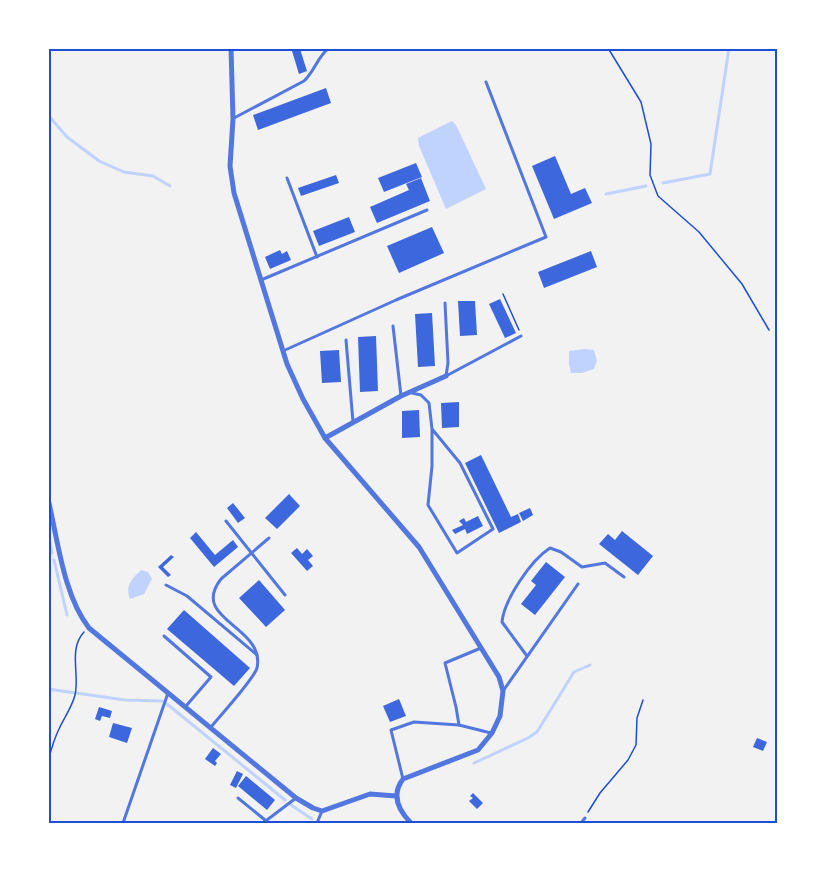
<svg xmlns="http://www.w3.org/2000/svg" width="825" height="871" font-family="'PT Sans Narrow',sans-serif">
<rect width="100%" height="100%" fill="#f2f2f2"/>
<g fill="#bfd3fe">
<polygon points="452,121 456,125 486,189 446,209 419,146 418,138"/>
<polygon points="585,349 594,350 597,361 594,369 582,373 571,373 569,364 569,351"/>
<path d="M 141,570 L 148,572 L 152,579 L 144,594 L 130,599 C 125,585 132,579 141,570 Z"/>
</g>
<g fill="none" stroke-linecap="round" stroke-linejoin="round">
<g stroke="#bfd3fe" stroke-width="3">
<polyline points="48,115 67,137 99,161 124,172 153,176 170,186"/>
<polyline points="663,183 710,174 729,48"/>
<polyline points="606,194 646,186"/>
<polyline points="48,533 52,553"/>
<polyline points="54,560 67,615"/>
<polyline points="48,689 125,700 162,701"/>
<polyline points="167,704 285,800"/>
<polyline points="474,763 528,738 537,732 574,672 590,665"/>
<polyline points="291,805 312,819"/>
</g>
</g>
<g fill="#3d67dc">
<polygon points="300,49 307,71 299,74 292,51"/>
<polygon points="326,88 331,103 258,130 253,115"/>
<polygon points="555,156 571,194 585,188 592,203 554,219 532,166"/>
<polygon points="416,163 422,177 384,192 378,178"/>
<polygon points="336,175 339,183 301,196 298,188"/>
<polygon points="421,178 430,201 377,223 370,207 409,190 406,184"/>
<polygon points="349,217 355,232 319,246 313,231"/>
<polygon points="432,227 444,253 399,273 387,246"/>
<polygon points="280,250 282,254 287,251 291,260 270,269 265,257"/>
<polygon points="591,251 597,267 544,288 538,272"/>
<polygon points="500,299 516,333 505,338 489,304"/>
<polygon points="458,301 475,301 477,335 460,336"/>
<polygon points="432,313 435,366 418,367 415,314"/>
<polygon points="376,336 378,391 360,392 358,337"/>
<polygon points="339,350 341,382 322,383 320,351"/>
<polygon points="459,402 459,427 442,428 441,403"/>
<polygon points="419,410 420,437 402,438 402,411"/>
<polygon points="481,455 511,517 518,514 521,522 499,533 465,463"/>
<polygon points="289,494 300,506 277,529 265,518"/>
<polygon points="233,503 245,518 238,523 227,508"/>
<polygon points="530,508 533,515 523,521 519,513"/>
<polygon points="478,516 483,526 467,534 465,529 455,534 452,530 463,525 459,521 464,518 466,522"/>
<polygon points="622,531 653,556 638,575 599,544 608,534 615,540"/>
<polygon points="196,532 215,555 233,540 238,547 214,567 190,538"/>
<polygon points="297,548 302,554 307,549 313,556 308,560 313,566 307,571 291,553"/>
<polygon points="171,555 174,557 163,567 171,575 168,577 158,567"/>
<polygon points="546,562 565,577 535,615 521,604 536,585 531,581"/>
<polygon points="259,580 285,610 266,627 239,598"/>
<polygon points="184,610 250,668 234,686 167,629"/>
<polygon points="399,699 406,716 390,722 383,706"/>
<polygon points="99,707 112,711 110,718 102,716 100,721 95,719"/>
<polygon points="113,723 132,728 127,743 109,737"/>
<polygon points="757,738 767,742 763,751 753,747"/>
<polygon points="213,748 221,754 215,761 217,763 215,766 205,759"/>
<polygon points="237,771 243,774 236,788 230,785"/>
<polygon points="246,776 275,800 267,810 238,786"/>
<polygon points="473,793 483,803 477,809 469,801 473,798 470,796"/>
</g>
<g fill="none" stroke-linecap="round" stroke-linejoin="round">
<g stroke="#1d4ed8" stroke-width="1.5">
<polyline points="608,48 641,102 651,144 650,175 658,196 699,232 742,284 769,330"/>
<polyline points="503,294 519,330"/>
<path d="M 48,761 C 51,750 54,739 59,729 C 64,718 72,707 75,695 C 80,675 68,649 84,632"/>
<polyline points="588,812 600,793 628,760 636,745 637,718 643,700"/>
</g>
<g stroke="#5277de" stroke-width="3">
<path d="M 234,118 L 304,81 C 314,72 318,56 329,48"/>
<polyline points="287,178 317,257"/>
<polyline points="261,280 427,210"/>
<polyline points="445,303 448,363 446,376"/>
<polyline points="393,326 401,396"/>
<polyline points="346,340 353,422"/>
<polyline points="283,351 396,300 546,237 486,82"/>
<polyline points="446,376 521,336"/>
<polyline points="412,393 421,395 429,403 432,429 460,463 493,529 457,553 428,505 432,466 432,429"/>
<polyline points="226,521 285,595"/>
<polyline points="166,585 187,596 257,655"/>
<polyline points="164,636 211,677 186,706"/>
<polyline points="481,648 445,663 456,707 459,725 491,733"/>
<path d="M 527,656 L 502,622 C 504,600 531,560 550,548 L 561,552 L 582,567 L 605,563 L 624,577"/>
<polyline points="503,691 578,584"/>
<path d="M 211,727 C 220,716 254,679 257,668 C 266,626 189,620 221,579 L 269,538"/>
<polyline points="403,779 391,730 414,722 459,725"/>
<polyline points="238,798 265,820"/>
<polyline points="123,823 168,693"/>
<polyline points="263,823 296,798"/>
<polyline points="317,823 322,811"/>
<polyline points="581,823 585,818"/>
</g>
<g stroke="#5277de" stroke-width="5">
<path d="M 231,48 L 233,119 L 230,166 L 234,193 L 287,364 L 303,399 L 325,438 L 419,547 L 499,677 L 503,691 L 500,716 L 492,733 L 478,750 L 403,779 C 391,795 398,810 411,823"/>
<polyline points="325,438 401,396 446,376"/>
<path d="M 48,499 C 58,540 63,594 89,628 L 296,798 L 313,808 L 322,811 L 370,794 L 396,796"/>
</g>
</g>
<rect width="825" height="871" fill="none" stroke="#ffffff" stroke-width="99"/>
<rect x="50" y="50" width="726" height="772" fill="none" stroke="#1d4ed8" stroke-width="2"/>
</svg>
